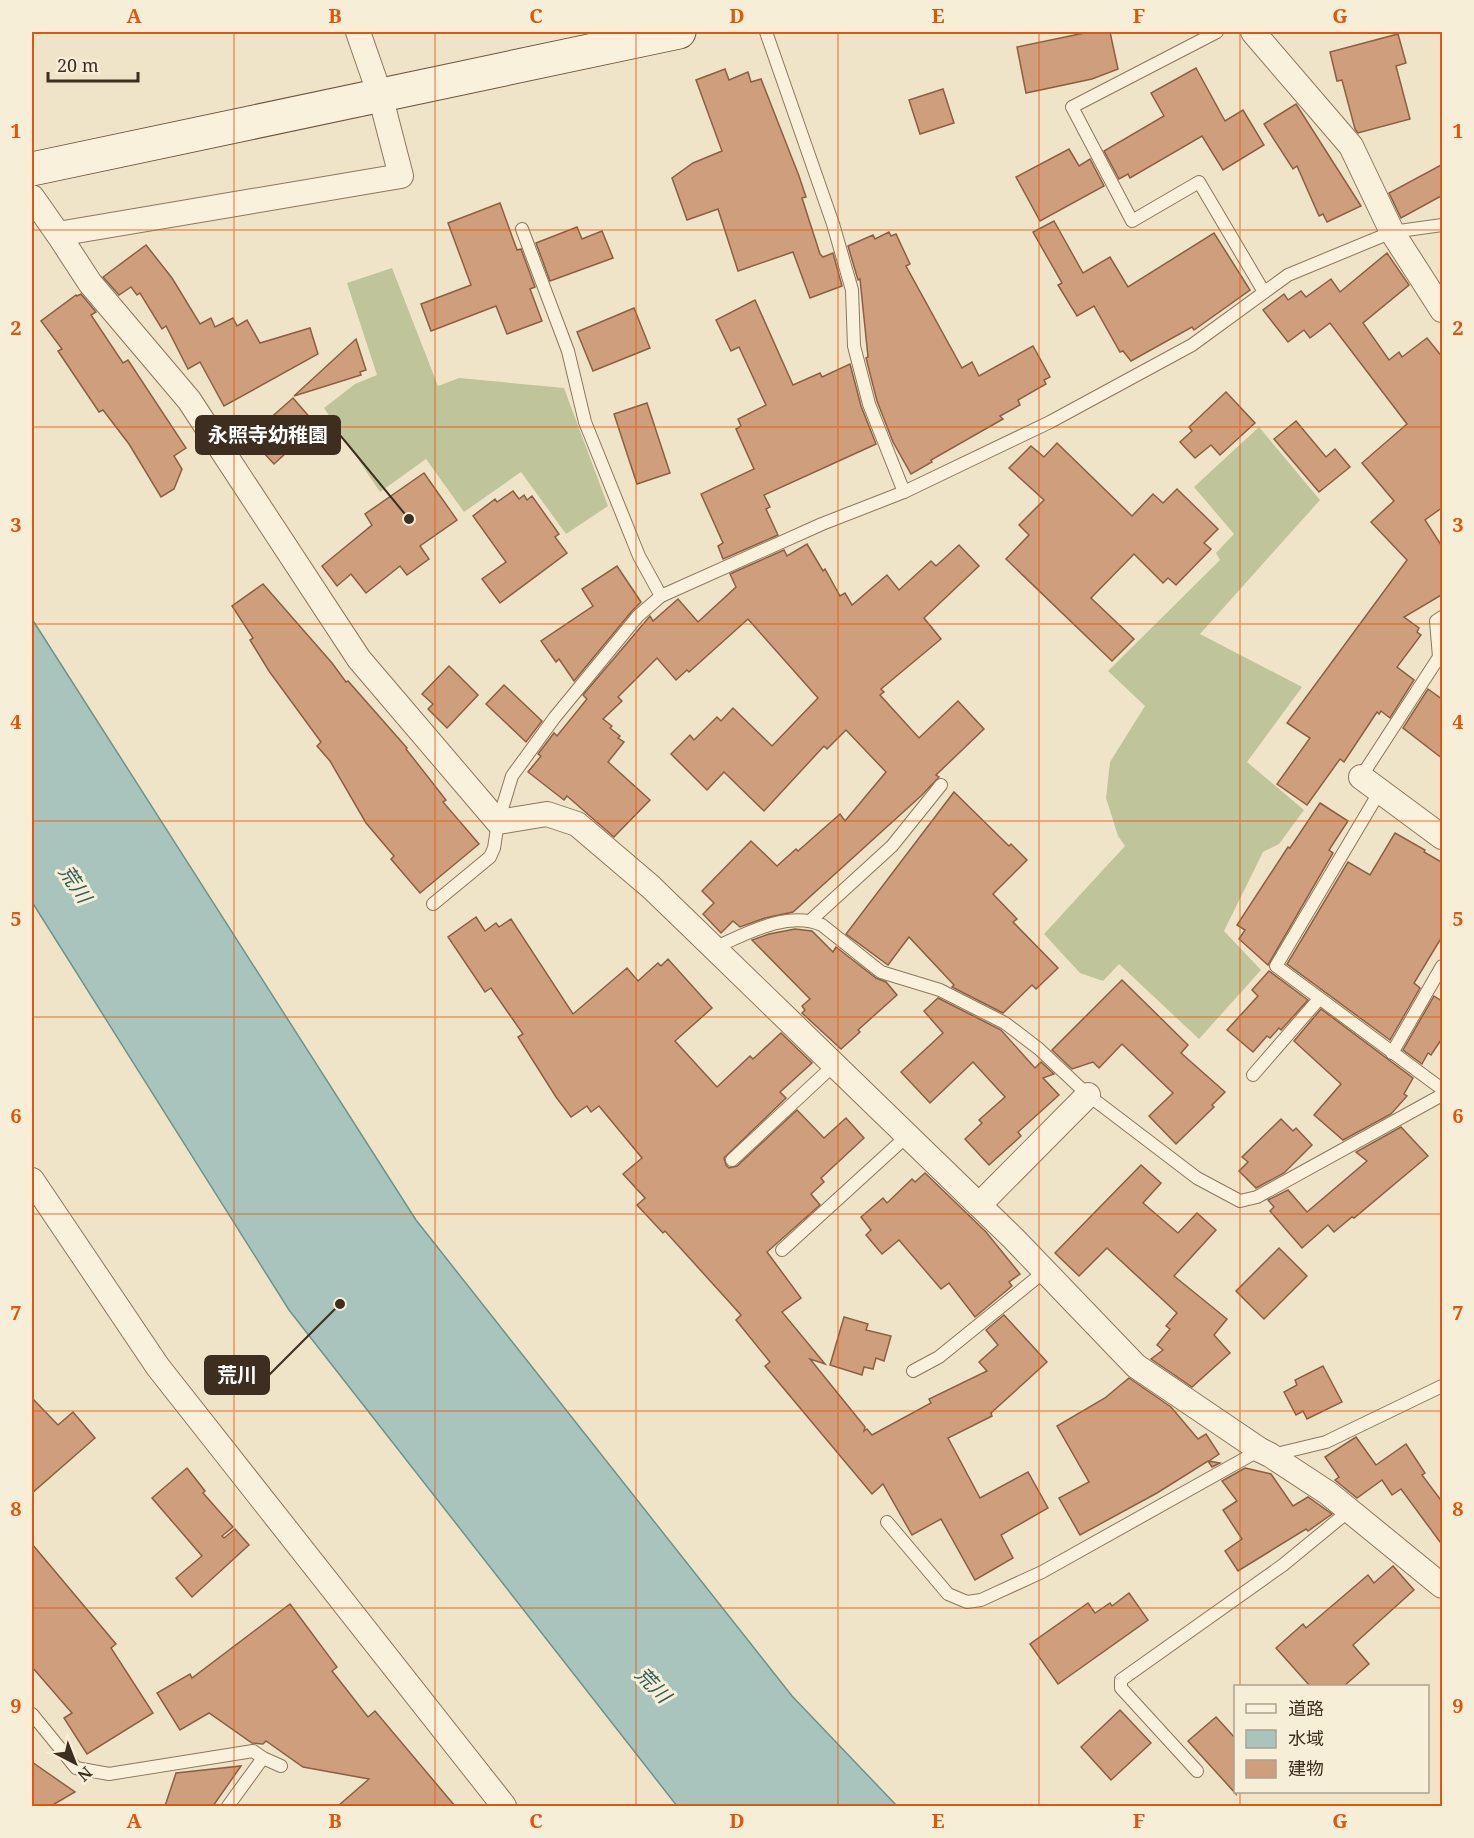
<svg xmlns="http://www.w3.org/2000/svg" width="1474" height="1838" font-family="'Noto Serif','Noto Sans JP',serif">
<rect width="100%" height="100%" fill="#f0e4c8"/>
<g fill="#bfc49a">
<polygon points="392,268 438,386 459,378 564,388 608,506 566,534 521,472 464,512 426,459 380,492 324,408 355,384 377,375 347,283"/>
<polygon points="1259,427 1320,500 1200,634 1302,687 1247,762 1304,810 1279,844 1263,852 1224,931 1261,970 1199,1039 1119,964 1103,981 1080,973 1044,934 1125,846 1118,836 1106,798 1110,762 1145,706 1108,671 1220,560 1216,553 1234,534 1194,487"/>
</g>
<polygon fill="#a9c4bc" stroke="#6f938a" stroke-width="1.5" points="32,619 416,1220 792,1696 897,1806 677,1806 289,1310 32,902"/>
<g fill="#cf9f7d" stroke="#8d5f41" stroke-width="1.5">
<polygon points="1089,32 1110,32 1118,69 1092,79 1026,93 1017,47"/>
<polygon points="1398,34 1406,63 1396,66 1410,119 1358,133 1355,129 1342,80 1337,81 1330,52"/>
<polygon points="1196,68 1225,121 1243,110 1264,145 1223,170 1202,136 1130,178 1128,174 1119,179 1104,151 1164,116 1151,93"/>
<polygon points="725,69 729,80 748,72 751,82 761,79 799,176 806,197 802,198 820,254 823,257 833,253 842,286 810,298 793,252 738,271 718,209 687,220 672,178 693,163 722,151 696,80"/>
<polygon points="943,89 954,123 920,134 909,100"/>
<polygon points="1296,104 1361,206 1327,222 1323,214 1319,216 1297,166 1293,169 1264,124"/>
<polygon points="1069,149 1079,166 1090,159 1104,186 1040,221 1016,177"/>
<polygon points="1443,164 1443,195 1401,218 1389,193"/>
<polygon points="500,203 517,250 521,249 535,287 530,289 542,321 507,334 496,306 431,331 421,304 471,285 448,223"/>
<polygon points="1054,221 1083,273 1110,257 1128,287 1214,233 1250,290 1194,330 1192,327 1131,361 1123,351 1120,352 1094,306 1077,316 1058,285 1062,283 1033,232"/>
<polygon points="577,227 582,239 602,231 613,258 550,281 536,243"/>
<polygon points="889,232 891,236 896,234 910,264 906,266 962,368 972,362 979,376 1033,346 1050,377 1044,380 1046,384 1018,400 1020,405 1000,416 1003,419 931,460 932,462 911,474 893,442 877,401 866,358 868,357 860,279 858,280 848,246 873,235 875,239"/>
<polygon points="146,245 172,278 200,324 211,318 215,327 233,318 237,326 247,320 260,343 310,328 318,354 224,406 200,362 188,369 166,326 162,329 140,293 137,295 131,287 119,295 103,277"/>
<polygon points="1387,253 1409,285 1363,323 1389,360 1399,352 1402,357 1427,338 1443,358 1443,507 1425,520 1443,548 1443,594 1404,617 1419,628 1417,632 1421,635 1397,667 1414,680 1390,718 1381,711 1379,714 1377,712 1344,762 1340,759 1307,805 1277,784 1310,738 1287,723 1407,560 1371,522 1394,501 1362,463 1407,424 1330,323 1310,338 1304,330 1288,342 1263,310 1284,294 1288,300 1301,291 1306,297 1331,279 1340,292"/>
<polygon points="81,294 96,312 91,315 123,363 128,360 186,448 174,456 182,469 174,489 161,497 129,444 103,410 99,412 58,351 62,349 41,321 76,295 77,296"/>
<polygon points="755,300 793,385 820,373 822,377 850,364 861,406 876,444 764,495 770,507 766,509 778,535 723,559 718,546 723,543 701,494 754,469 736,429 741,426 738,419 766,405 739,347 731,351 716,320"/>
<polygon points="634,308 650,348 593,371 577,332"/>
<polygon points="356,339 366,370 360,372 361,375 294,396"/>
<polygon points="1226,392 1255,423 1220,455 1211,445 1195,458 1180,442 1192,431 1189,427"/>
<polygon points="293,398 312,420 305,426 310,431 274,464 249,437"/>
<polygon points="647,403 670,473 637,484 614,414"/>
<polygon points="1296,421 1326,457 1335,449 1350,467 1319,492 1274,439"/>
<polygon points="1057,443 1132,516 1153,494 1163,503 1177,489 1218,529 1204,543 1211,549 1176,585 1168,578 1163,583 1134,554 1091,598 1134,639 1112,661 1006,559 1029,535 1019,525 1044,500 1009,468 1031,446 1044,457"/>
<polygon points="424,473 457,520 420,546 429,559 407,575 400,566 366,593 351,574 337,586 322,566 372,525 365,514"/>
<polygon points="513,491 519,499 524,495 527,500 532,496 559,534 555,537 567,553 500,603 482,579 506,562 473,516 495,499 497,502"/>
<polygon points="807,544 823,571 825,569 840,596 845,593 852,605 887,575 899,590 931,561 936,566 959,545 979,566 924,618 941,639 881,689 884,692 880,695 919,738 958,701 984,729 936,775 939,777 922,795 793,912 765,918 740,927 733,921 721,933 703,914 714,903 702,891 751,841 777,866 796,849 798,851 840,814 845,821 886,772 846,730 827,749 824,746 764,811 724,772 707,790 671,754 690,735 694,740 717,717 721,721 733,708 772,746 818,698 748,619 689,672 687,670 676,680 657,658 618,697 622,701 603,719 612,726 610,728 620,736 618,738 624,742 608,762 650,800 614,837 567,796 564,800 528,772 541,756 538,754 554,733 557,736 587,699 583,695 650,616 653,621 678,599 698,622 736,587 730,574 784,550 787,556"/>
<polygon points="617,566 641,602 632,611 574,681 559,659 556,662 541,641 593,606 582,589"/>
<polygon points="263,584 332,663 346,682 348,681 407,748 406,749 446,800 443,802 479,844 420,893 391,859 394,856 366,823 330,761 317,746 321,742 269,671 250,640 253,638 232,606"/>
<polygon points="449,666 478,695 447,728 428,709 433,704 422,694"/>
<polygon points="504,685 542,721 526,742 486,704"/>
<polygon points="1428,689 1443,700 1443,759 1403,728"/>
<polygon points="954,792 1009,846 1011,844 1027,860 993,894 1017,919 1013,922 1058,968 1036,989 1032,985 1003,1013 952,987 954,985 909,937 888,965 846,934"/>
<polygon points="1320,803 1348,821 1329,850 1333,853 1268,965 1239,939 1245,930 1237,925 1288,847 1290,848"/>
<polygon points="1395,833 1425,850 1424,852 1443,863 1443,935 1414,983 1420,988 1390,1040 1287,964 1348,862 1370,875"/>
<polygon points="476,917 485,931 496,923 499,927 511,919 573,1014 627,968 638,981 658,963 661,966 668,959 712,1008 675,1041 717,1087 750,1056 753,1059 781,1033 812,1063 780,1092 786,1098 724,1158 726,1165 729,1168 737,1166 797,1110 824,1138 846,1118 864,1138 821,1178 824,1182 811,1194 820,1205 767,1252 801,1298 782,1312 825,1364 810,1359 865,1427 864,1431 867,1429 872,1435 931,1403 929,1399 987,1371 979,1362 998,1345 986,1330 1004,1315 1047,1362 991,1413 992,1416 948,1438 980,1498 1028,1472 1048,1508 1001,1535 1013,1558 975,1580 941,1519 912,1535 883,1484 872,1494 765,1366 770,1362 736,1320 741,1315 665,1231 663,1233 637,1205 645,1198 623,1174 642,1158 599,1106 591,1112 587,1106 571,1117 556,1097 518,1037 523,1034 491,988 485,992 448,937"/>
<polygon points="795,929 812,931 833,952 836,947 876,978 886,982 897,995 858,1030 860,1032 841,1049 802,1013 805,1010 802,1006 810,999 752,940 769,934"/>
<polygon points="1269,971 1308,1000 1281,1030 1279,1028 1270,1038 1267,1036 1253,1052 1227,1030 1258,996 1252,990"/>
<polygon points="1122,980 1188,1045 1181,1053 1225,1092 1212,1105 1214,1107 1176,1144 1149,1116 1173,1093 1122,1044 1099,1068 1093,1062 1072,1069 1052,1050"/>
<polygon points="1434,996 1443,1002 1443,1037 1431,1055 1428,1053 1422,1064 1403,1050"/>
<polygon points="938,998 1001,1030 1035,1068 1041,1062 1054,1074 1043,1078 1059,1095 1018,1132 1021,1136 989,1165 965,1139 982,1123 979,1120 1005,1097 973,1062 930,1103 901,1072 943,1033 924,1011"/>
<polygon points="1321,1009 1413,1078 1404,1094 1407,1096 1391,1114 1343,1140 1314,1115 1341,1084 1294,1041"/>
<polygon points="1281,1119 1293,1131 1296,1128 1312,1145 1284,1173 1256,1188 1239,1171 1248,1162 1242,1157"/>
<polygon points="1401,1127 1428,1156 1354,1218 1352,1217 1334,1232 1328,1225 1302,1248 1270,1211 1274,1207 1268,1200 1288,1190 1307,1212 1367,1161 1356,1152"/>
<polygon points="1141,1165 1161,1183 1143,1203 1178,1233 1197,1213 1216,1230 1174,1276 1227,1319 1214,1335 1230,1353 1192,1387 1151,1359 1163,1350 1157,1345 1170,1329 1166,1326 1177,1313 1107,1248 1079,1276 1055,1253"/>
<polygon points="925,1173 986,1232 1020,1274 1009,1282 1012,1286 975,1317 949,1283 941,1289 899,1240 882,1254 866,1235 871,1230 861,1217 883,1198 887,1203 912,1179 915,1182"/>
<polygon points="1279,1248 1307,1276 1264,1319 1236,1291"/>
<polygon points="844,1317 868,1324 866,1330 891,1336 884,1361 876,1358 873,1369 864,1367 862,1375 830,1365"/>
<polygon points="1323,1366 1342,1402 1307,1419 1303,1411 1296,1415 1284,1392 1297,1385 1295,1380"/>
<polygon points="1129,1378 1171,1407 1198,1439 1206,1434 1219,1454 1209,1461 1220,1463 1212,1467 1208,1461 1157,1493 1080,1535 1059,1498 1089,1482 1057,1426 1105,1398"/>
<polygon points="32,1398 58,1425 73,1412 95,1438 32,1493"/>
<polygon points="1356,1437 1376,1465 1406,1444 1425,1473 1422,1475 1443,1503 1443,1546 1401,1489 1392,1495 1382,1480 1357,1498 1335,1480 1339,1477 1325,1457"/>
<polygon points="187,1468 205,1491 203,1493 233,1527 222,1536 224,1538 235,1529 249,1545 192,1597 176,1578 202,1556 152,1498"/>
<polygon points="1245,1468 1271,1474 1293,1506 1308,1497 1332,1514 1308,1531 1306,1529 1238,1571 1225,1551 1242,1539 1223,1510 1237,1501 1222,1481"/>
<polygon points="32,1544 116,1644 111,1648 153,1713 87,1754 64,1718 72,1713 32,1667"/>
<polygon points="1393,1566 1414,1590 1353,1645 1369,1664 1344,1686 1310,1686 1276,1648 1303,1624 1306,1628 1368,1575 1374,1583"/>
<polygon points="1129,1593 1148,1620 1058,1684 1030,1644 1088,1603 1095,1613 1110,1603 1112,1606"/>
<polygon points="290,1604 337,1667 332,1671 368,1717 375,1711 455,1806 338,1806 369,1779 303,1767 266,1741 263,1744 252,1743 209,1713 180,1730 157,1693 190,1674 192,1678"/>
<polygon points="1120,1710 1151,1743 1111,1780 1081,1747"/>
<polygon points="1216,1717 1236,1739 1236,1794 1188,1741"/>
<polygon points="32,1762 75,1792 51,1806 32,1806"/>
<polygon points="241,1766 213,1806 165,1806 176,1773"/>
</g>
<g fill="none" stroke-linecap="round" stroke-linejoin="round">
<defs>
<g id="lane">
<polyline points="766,32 833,224 852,290 854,346 869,404 904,492"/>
<polyline points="1217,32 1072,107 1132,221 1199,182 1264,292"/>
<polyline points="522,229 568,351 585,422 639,556 661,596"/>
<polyline points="1361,777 1439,657 1436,621 1442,617"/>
<polyline points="1380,791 1276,966 1442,1089"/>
<polyline points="433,904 490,857 494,848 498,822 512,776 555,717 638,616 661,596 822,524 904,492 1050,422 1192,345 1288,275 1392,232 1442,225"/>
<polyline points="811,920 892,846 941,785"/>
<path d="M 714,948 C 746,934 787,910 822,925 L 881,972 L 940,990 L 1005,1023 L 1039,1049 L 1088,1095 L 1197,1178 L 1240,1201 L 1257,1197 L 1442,1095"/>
<polyline points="1392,1053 1442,966"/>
<polyline points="1253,1075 1319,999"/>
<polyline points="732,1160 834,1065"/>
<polyline points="782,1250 907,1136"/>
<polyline points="913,1371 939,1357 1045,1271"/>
<polyline points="1272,1455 1326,1442 1442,1386"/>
<polyline points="887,1522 948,1594 967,1602 981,1600 1042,1572 1260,1450"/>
<polyline points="32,1714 76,1768 109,1774 253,1751 263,1758 281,1766"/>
<polyline points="1197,1771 1121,1688 1121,1680 1283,1565 1350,1510"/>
<polyline points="228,1806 263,1758"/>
</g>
<g id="street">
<polyline points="358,32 380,95 401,176 58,234 90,283 189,400 359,659 498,822 547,814 577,824 651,887 714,948 1014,1239 1136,1366 1260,1450 1270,1455 1328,1493 1442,1586"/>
<polyline points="1253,32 1351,146 1392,232 1442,310"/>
<polyline points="32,197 58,234"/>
<polyline points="1361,777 1442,837"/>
<polyline points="32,1180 158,1367 504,1806"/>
<polyline points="979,1205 1088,1095"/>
</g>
<polyline id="secondary" points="32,169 679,32"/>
</defs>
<use href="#lane" stroke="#8d765c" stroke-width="14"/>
<use href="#street" stroke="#8d765c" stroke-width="26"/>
<use href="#secondary" stroke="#6f573f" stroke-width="35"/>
<use href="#lane" stroke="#faf1dc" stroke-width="12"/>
<use href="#street" stroke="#faf1dc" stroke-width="24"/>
<use href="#secondary" stroke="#faf1dc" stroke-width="33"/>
</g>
<path fill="none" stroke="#df570d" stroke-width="1.5" stroke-opacity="0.55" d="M 234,32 L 234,1806M 435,32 L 435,1806M 636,32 L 636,1806M 838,32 L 838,1806M 1039,32 L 1039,1806M 1240,32 L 1240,1686M 32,230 L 1442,230M 32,427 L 1442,427M 32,624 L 1442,624M 32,821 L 1442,821M 32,1017 L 1442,1017M 32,1214 L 1442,1214M 32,1411 L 1442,1411M 32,1608 L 1442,1608M 1240,1792 L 1240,1806"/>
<g text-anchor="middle" stroke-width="6" stroke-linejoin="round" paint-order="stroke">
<g font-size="20" font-style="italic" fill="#2f5d5a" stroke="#f7eed8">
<text transform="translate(75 884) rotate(56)" y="7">荒川</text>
<text transform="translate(653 1685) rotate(46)" y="7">荒川</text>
</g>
</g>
<path fill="none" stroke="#3d2e20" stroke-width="2" d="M409 519L340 435M340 1304L269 1375"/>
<g fill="#3d2e20" stroke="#f7eed8" stroke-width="2">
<circle cx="409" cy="519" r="6"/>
<circle cx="340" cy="1304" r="6"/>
</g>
<g fill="#3d2e20" stroke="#3d2e20" stroke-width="2">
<rect x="196" y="416" width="144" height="38" rx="6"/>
<rect x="205" y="1356" width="64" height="38" rx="6"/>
</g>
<g font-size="20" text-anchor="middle" font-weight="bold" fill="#fff">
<text x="268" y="442">永照寺幼稚園</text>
<text x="237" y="1382">荒川</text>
</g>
<rect width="1474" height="1838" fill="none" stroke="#f7eed8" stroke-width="66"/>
<rect x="1234" y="1685" width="195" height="108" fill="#f7eed8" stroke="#ada18e" stroke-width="1.5"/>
<rect x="1246" y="1704" width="30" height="9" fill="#faf1dc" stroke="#ada18e" stroke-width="1.5"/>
<text x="1288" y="1715" font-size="18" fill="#3d2e20">道路</text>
<rect x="1246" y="1730" width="30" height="18" fill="#a9c4bc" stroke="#ada18e" stroke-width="1.5"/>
<text x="1288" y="1745" font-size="18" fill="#3d2e20">水域</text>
<rect x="1246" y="1760" width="30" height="18" fill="#cf9f7d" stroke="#ada18e" stroke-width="1.5"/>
<text x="1288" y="1775" font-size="18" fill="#3d2e20">建物</text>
<g transform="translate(75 1763) rotate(138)" stroke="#f7eed8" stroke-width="4.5" paint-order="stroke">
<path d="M0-4.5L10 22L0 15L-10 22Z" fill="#3d2e20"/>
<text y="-9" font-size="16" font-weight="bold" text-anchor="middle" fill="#3d2e20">N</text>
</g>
<path d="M48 72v9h90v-9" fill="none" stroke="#3d2e20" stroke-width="3"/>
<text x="57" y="72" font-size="18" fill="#3d2e20" stroke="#f7eed8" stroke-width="4.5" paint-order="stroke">20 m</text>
<rect x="33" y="33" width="1408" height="1772" fill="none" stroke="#df570d" stroke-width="2"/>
<g font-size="20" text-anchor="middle" font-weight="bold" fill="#df570d">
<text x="134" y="23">A</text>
<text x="335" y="23">B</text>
<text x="536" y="23">C</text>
<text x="737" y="23">D</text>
<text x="938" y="23">E</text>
<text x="1139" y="23">F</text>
<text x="1340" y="23">G</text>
<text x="16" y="138">1</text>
<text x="1458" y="138">1</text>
<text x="16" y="335">2</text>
<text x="1458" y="335">2</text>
<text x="16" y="532">3</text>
<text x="1458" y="532">3</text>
<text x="16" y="729">4</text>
<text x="1458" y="729">4</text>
<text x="16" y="926">5</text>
<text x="1458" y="926">5</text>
<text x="16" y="1123">6</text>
<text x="1458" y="1123">6</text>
<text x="16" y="1320">7</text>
<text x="1458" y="1320">7</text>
<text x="16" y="1516">8</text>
<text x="1458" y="1516">8</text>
<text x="16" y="1713">9</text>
<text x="1458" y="1713">9</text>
<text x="134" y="1828">A</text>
<text x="335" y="1828">B</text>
<text x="536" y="1828">C</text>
<text x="737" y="1828">D</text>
<text x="938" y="1828">E</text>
<text x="1139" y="1828">F</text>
<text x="1340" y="1828">G</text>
</g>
</svg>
